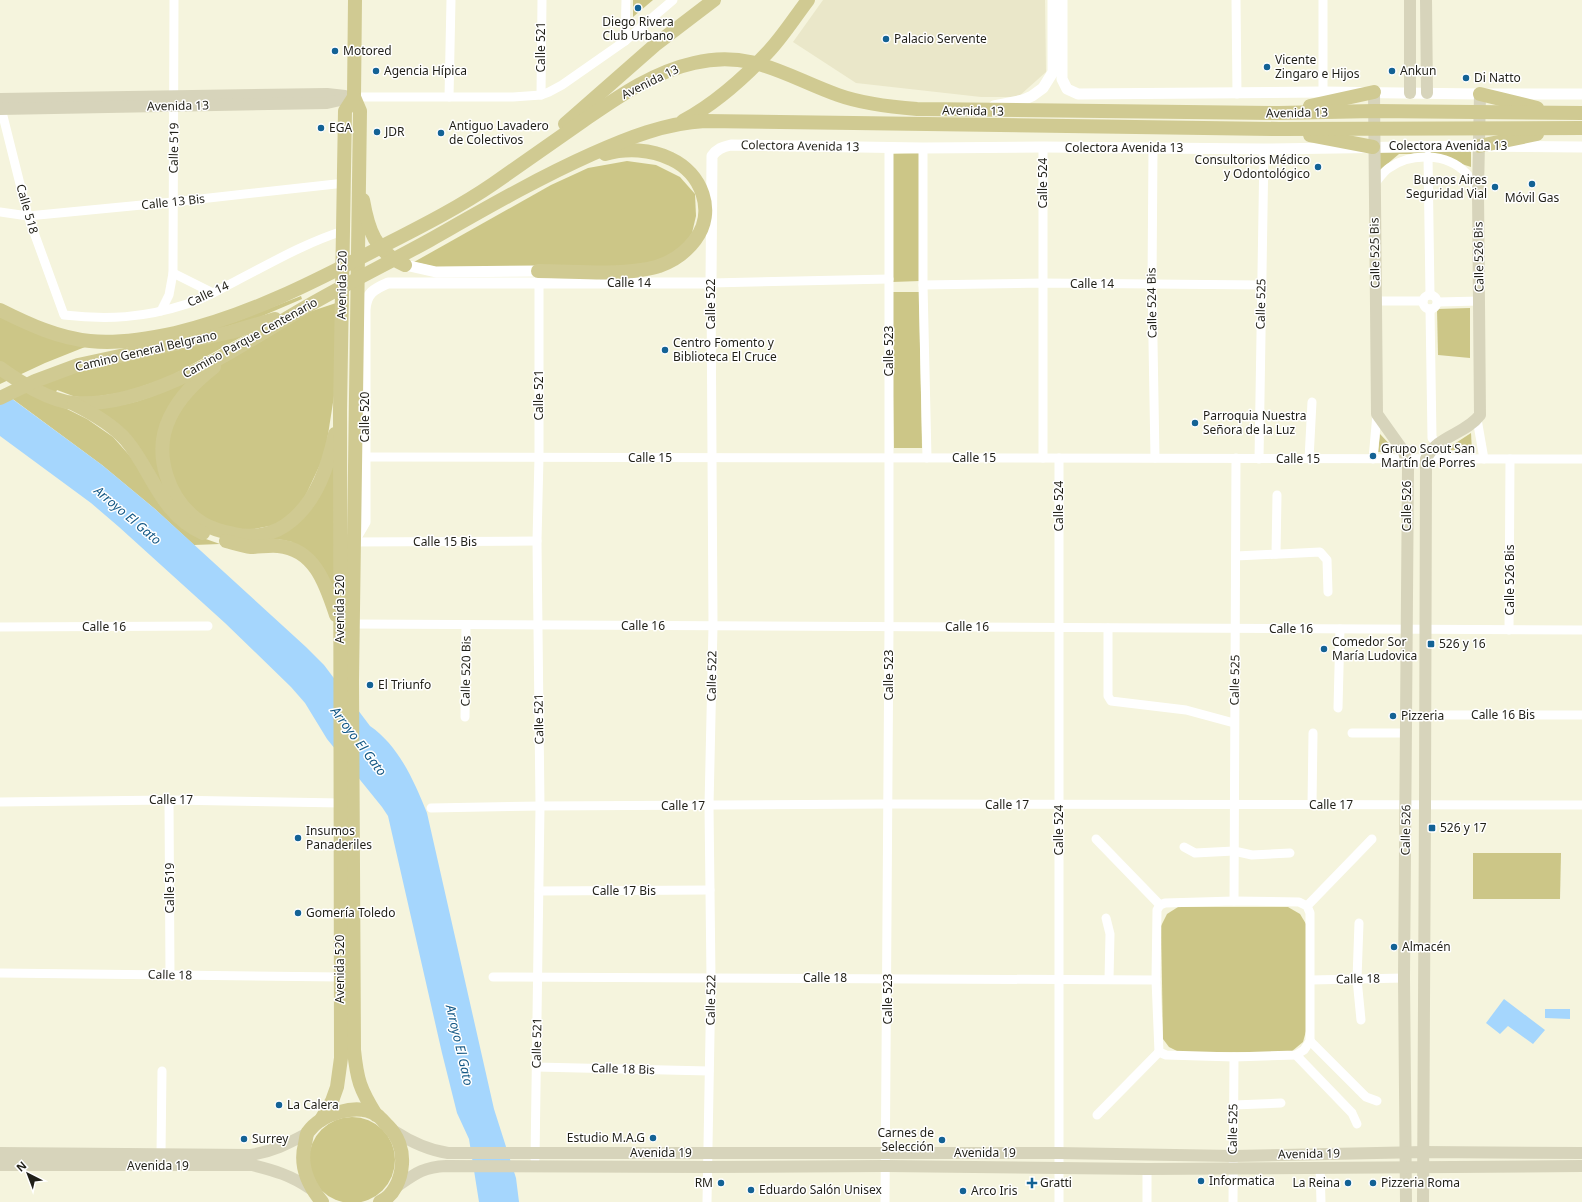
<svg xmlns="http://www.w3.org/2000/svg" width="1582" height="1202" font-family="'Noto Sans',sans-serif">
<rect width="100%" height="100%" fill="#f5f4dd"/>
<polygon fill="#eae7c9" points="823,0 1045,0 1046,72 1018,97 981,97 856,83 793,42"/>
<g fill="#ccc687">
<polygon points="633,0 653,0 633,17"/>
<polygon points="1471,151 1471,167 1431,154 1399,154 1379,171 1379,152"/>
<polygon points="920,153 920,281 892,282 892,154"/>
<polygon points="627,161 656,165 680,177 695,194 696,216 692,233 683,247 660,262 637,266 436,267 414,262 551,185 588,168"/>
<polygon points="891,292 919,292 922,448 894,448"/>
<polygon points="301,296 302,299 260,317 10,388 237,321"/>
<polygon points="336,303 334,396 325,454 303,501 280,524 244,531 209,522 191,507 174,483 167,455 170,426 188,390 229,358 300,315"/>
<polygon points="1470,308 1470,358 1438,355 1437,309"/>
<polygon points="0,317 85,347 45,363 0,384"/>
<polygon points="254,330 169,377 126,392 86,398 73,396 57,390 51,403 67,409 87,419 113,437 203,538 220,544 194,545 155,509 102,465 10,397 67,373"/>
<path d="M 202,371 L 185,387 L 159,460 L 200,525 L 282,532 L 334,456 L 336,601 L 292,542 L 283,540 L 274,539 L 198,526 L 95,408 C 135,407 168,391 202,371 Z"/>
<polygon points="1471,433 1472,451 1445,450"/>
<polygon points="1380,434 1396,451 1378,452"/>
<polygon points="1473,853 1561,853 1560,899 1473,899"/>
<polygon points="1178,907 1288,907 1300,914 1306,924 1306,1031 1303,1042 1291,1052 1179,1052 1169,1047 1163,1039 1161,926 1167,914"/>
<circle cx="352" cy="1160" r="43"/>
</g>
<g fill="#a5d6fd">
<path d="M 0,390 L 102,465 L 155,509 L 306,647 L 324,665 L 370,726 C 399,746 414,781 427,813 L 494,1109 L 516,1178 L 519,1202 L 479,1202 L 469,1139 L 457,1113 L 442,1053 L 388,816 L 382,807 L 327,739 L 305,703 L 291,687 L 225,623 L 119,527 L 91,503 L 0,436 Z"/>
<polygon points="1504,999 1545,1030 1533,1044 1508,1026 1500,1034 1486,1023"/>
<polygon points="1545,1009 1570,1009 1570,1019 1545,1018"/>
</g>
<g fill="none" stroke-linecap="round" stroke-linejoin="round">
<g stroke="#fff" stroke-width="9">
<polyline points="1236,0 1237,94"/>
<polyline points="625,41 626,0"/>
<polyline points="1323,92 1323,0"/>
<polyline points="541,95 542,0"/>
<polyline points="354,97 513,97 541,95 549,92 562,85 625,41 673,0"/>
<polyline points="449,97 451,0"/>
<path d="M 0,104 L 28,216 L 64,315 C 107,320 144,318 187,304 C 204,299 220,289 236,281 C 271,263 305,243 343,231"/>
<polyline points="923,148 923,285 927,458"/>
<polyline points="1153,148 1152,284 1155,458"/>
<polyline points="1428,156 1430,295"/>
<path d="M 1374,184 C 1379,179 1383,172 1389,168 C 1411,152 1447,153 1466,173 C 1471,178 1474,185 1478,191"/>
<polyline points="0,212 28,216 173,202 345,183"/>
<polyline points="173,273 213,293"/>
<polyline points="923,285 1043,283 1262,285"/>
<circle cx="1430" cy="302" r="7"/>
<polyline points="1376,301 1423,301"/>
<polyline points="1438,302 1480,301"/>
<polyline points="1430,309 1432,438 1438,444"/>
<polyline points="161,311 169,295 173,273 174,0"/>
<polyline points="1477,419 1484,459"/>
<polyline points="365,457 1582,459"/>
<polyline points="1043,458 1043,147"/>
<polyline points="1059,458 1059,1202"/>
<polyline points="1259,459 1264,149"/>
<polyline points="1309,459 1312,402"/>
<polyline points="1373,459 1377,414"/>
<polyline points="353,542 537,541"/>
<polyline points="1276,554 1277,495"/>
<polyline points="1236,556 1320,552 1327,560 1328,592"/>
<polyline points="352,624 1582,630"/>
<polyline points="0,627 208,626"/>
<polyline points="1108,628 1108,696 1111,701 1186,710 1234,723"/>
<polyline points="1509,630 1510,459"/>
<polyline points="1338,708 1340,629"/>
<polyline points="1425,715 1582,715"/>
<polyline points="465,717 466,625"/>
<polyline points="1352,733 1406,733"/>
<polyline points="169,800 170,976"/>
<polyline points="0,802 169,800 341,803"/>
<polyline points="1312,805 1313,733"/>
<polyline points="431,808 540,806 888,804 1582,805"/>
<polyline points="1096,839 1160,905"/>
<polyline points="1184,847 1195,853 1234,851 1252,855 1290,853"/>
<polyline points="539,891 710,890"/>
<polygon points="1234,901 1299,902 1307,906 1310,913 1310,1041 1304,1050 1296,1055 1234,1057 1166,1055 1159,1052 1156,980 1157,910 1160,905 1165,903"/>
<polyline points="1234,901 1236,458"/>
<polyline points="1307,906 1372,839"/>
<polyline points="1106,918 1110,934 1109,979"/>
<polyline points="1359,923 1357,979 1361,1020"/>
<polyline points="0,973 340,977"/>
<polyline points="493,977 1156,980"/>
<polyline points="1311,980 1404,978"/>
<polyline points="1310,1041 1366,1097 1377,1101"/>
<polyline points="1296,1055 1352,1113 1357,1124"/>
<polyline points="536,1067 709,1071"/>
<polyline points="1234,1105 1281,1103"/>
<polyline points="1097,1115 1159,1052"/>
<polyline points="161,1154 162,1071"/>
<polyline points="535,1159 540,806 537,541 539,457 539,276"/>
<polyline points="1320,1168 1321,1202"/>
<polyline points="707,1202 711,978 709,806 713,626 711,283 889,279"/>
<polyline points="885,1202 889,627 889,148"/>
<polyline points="1147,1202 1147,1169"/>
<polyline points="1233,1202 1234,1057"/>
</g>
<g stroke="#fff" stroke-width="11">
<polyline points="1062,0 1062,79 1067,89 1078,94 1323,92 1480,94 1582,94"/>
<polyline points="994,106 1023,100 1032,96 1043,88 1053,72 1053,0"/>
<polyline points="405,265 436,272 538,271"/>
<path d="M 354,541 L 365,522 L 365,310 C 366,293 374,289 388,283 L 711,283 L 712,156 C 717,149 722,147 731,145 L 923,148 L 1043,147 L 1264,149 L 1470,146 L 1582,147"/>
</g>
<g stroke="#d7d4bb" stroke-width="12">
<polyline points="1426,0 1427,93"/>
<polyline points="1374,92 1377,414 1404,452 1408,468 1404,978 1406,1202"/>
<polyline points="1410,93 1410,0"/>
<polyline points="0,99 327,94 345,96"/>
<polyline points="0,109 327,103 354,97"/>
<path d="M 394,1131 C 411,1142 427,1150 448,1153 L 1058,1153 L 1233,1156 L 1424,1152 L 1582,1153"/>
<path d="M 0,1153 L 251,1155 C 274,1151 287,1144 308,1133"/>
<path d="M 0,1165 L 252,1165 C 276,1171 290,1175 311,1189"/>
<path d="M 396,1187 C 415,1174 423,1167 446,1166 L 707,1167 L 886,1166 L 1147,1169 L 1582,1166"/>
<path d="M 1423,1202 L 1425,805 L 1426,459 C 1436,436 1466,434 1480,415 L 1478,191 L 1480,94"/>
</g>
<g stroke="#d0ca92" stroke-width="14">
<path d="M 355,0 L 354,97 L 360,111 L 352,681 L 354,1050 C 357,1080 360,1089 376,1115"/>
<polyline points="1480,94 1537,108"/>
<polyline points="1310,106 1374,92"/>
<path d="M 683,121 C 716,103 744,78 769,51 C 783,36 795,17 808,0"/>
<polyline points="565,124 655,45 714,0"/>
<polyline points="1310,135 1373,147"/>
<polyline points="1479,146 1537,134"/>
<path d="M 363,200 C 368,229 375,252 405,265"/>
<path d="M 538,271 C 572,271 608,275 641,270 C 647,269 654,268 659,266 C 674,261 686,252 695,240 C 717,211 701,173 671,159 C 651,149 626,148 605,154"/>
<path d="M 0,310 C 28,324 58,338 90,341 C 118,344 147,339 175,333 C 248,316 316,281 383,246 C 420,227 458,208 493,184 C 523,163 553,142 583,121 C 618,97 653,72 694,63 C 752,49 787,77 838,95 C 863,104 891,107 917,109 L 1279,113 L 1374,111 L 1582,113"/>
<path d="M 214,367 C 196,381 180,396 170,417 C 152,454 168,501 202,523 C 212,529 223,532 234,534 C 253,538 275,535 291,521 C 317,500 328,466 335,434"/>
<path d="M 0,368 C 19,382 50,401 74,403 C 146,408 229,353 289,317 C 335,289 383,266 430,240 C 483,210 536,179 592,154 C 628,138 665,123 705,121 L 1279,129 L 1582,128"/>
<polyline points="0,398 35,381 78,365 231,332 275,319"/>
<path d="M 74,404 C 92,413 112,424 126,440 C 153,472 160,514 203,533"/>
<path d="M 226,541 C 234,543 243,546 251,547 C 260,547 269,545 278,546 C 315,549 326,585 336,615"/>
<polyline points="321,1120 332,1101 337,1087 341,1058 340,410 345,111 354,97"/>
<path d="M 322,1202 C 308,1185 299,1166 305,1144 C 306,1140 306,1135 308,1132 C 321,1114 357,1102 377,1115 C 381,1118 384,1122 388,1126 C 398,1136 403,1150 402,1164 C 401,1179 394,1196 380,1202"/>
</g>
</g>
<g fill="#136295" stroke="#fff" stroke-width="1.5">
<circle cx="638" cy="8" r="4"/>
<circle cx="886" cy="39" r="4"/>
<circle cx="335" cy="51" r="4"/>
<circle cx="1267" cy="67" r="4"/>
<circle cx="376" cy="71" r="4"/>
<circle cx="1392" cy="71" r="4"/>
<circle cx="1466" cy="78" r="4"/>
<circle cx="321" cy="128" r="4"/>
<circle cx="377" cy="132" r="4"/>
<circle cx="441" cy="133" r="4"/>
<circle cx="1318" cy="167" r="4"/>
<circle cx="1532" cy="184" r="4"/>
<circle cx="1495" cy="187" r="4"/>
<circle cx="665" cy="350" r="4"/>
<circle cx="1195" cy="423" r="4"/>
<circle cx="1373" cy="456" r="4"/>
<rect x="1427" y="640" width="8" height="8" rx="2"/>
<circle cx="1324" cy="649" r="4"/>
<circle cx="370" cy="685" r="4"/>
<circle cx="1393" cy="716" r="4"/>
<rect x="1428" y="824" width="8" height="8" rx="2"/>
<circle cx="298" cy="838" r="4"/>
<circle cx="298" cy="913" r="4"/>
<circle cx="1394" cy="947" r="4"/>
<circle cx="279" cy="1105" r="4"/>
<circle cx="653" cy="1138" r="4"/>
<circle cx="244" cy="1139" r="4"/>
<circle cx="942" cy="1140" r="4"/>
<circle cx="1201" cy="1181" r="4"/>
<circle cx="721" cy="1183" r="4"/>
<path d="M1030 1177h4v4h4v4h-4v4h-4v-4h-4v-4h4z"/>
<circle cx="1348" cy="1183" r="4"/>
<circle cx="1373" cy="1183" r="4"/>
<circle cx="751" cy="1190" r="4"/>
<circle cx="963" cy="1191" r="4"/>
</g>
<g text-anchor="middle" stroke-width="3" stroke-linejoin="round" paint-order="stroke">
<g font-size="12" fill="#201f17" stroke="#fff" text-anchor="start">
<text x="638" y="26" text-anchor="middle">Diego Rivera<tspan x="638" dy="14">Club Urbano</tspan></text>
<text x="894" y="43">Palacio Servente</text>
<text x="343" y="55">Motored</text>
<text x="1275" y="64">Vicente<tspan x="1275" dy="14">Zingaro e Hijos</tspan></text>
<text x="384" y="75">Agencia Hípica</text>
<text x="1400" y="75">Ankun</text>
<text x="1474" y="82">Di Natto</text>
<text x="449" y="130">Antiguo Lavadero<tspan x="449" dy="14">de Colectivos</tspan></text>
<text x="329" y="132">EGA</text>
<text x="385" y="136">JDR</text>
<text x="1310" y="164" text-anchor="end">Consultorios Médico<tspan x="1310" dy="14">y Odontológico</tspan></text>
<text x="1487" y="184" text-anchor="end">Buenos Aires<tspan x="1487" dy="14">Seguridad Vial</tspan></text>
<text x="1532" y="202" text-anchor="middle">Móvil Gas</text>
<text x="673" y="347">Centro Fomento y<tspan x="673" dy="14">Biblioteca El Cruce</tspan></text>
<text x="1203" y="420">Parroquia Nuestra<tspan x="1203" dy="14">Señora de la Luz</tspan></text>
<text x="1381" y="453">Grupo Scout San<tspan x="1381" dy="14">Martín de Porres</tspan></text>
<text x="1332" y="646">Comedor Sor<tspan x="1332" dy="14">María Ludovica</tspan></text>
<text x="1439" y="648">526 y 16</text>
<text x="378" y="689">El Triunfo</text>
<text x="1401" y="720">Pizzeria</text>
<text x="1440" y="832">526 y 17</text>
<text x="306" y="835">Insumos<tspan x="306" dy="14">Panaderiles</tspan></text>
<text x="306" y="917">Gomería Toledo</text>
<text x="1402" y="951">Almacén</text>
<text x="287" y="1109">La Calera</text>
<text x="934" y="1137" text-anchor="end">Carnes de<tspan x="934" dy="14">Selección</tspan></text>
<text x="645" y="1142" text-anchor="end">Estudio M.A.G</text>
<text x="252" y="1143">Surrey</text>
<text x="1209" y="1185">Informatica</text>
<text x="713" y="1187" text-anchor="end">RM</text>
<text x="1040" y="1187">Gratti</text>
<text x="1340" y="1187" text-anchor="end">La Reina</text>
<text x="1381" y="1187">Pizzeria Roma</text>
<text x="759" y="1194">Eduardo Salón Unisex</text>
<text x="971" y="1195">Arco Iris</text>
</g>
<g font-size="12" fill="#201f17" stroke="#fff">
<text transform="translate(541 47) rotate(-90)" y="4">Calle 521</text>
<text transform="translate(650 82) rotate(-26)" y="4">Avenida 13</text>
<text transform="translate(178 106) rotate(-1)" y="4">Avenida 13</text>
<text transform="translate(973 111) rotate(1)" y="4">Avenida 13</text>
<text transform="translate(1297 113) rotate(-1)" y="4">Avenida 13</text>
<text transform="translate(800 146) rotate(1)" y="4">Colectora Avenida 13</text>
<text x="1448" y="150">Colectora Avenida 13</text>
<text transform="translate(174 148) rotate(-89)" y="4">Calle 519</text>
<text x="1124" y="152">Colectora Avenida 13</text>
<text transform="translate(1043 183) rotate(-90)" y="4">Calle 524</text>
<text transform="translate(173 202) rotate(-6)" y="4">Calle 13 Bis</text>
<text transform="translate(27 209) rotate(74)" y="4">Calle 518</text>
<text transform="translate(1375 253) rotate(-91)" y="4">Calle 525 Bis</text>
<text transform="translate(1479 257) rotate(-91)" y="4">Calle 526 Bis</text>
<text x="629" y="287">Calle 14</text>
<text x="1092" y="288">Calle 14</text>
<text transform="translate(342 285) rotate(-89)" y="4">Avenida 520</text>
<text transform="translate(208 294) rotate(-25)" y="4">Calle 14</text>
<text transform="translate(1152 303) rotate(-91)" y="4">Calle 524 Bis</text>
<text transform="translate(711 304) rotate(-90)" y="4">Calle 522</text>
<text transform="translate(1261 304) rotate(-89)" y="4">Calle 525</text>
<text transform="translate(250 338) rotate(-29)" y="4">Camino Parque Centenario</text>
<text transform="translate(146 351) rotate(-13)" y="4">Camino General Belgrano</text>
<text transform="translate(889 351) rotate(-90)" y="4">Calle 523</text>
<text transform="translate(539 395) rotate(-90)" y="4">Calle 521</text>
<text transform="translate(365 417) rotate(-90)" y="4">Calle 520</text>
<text x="650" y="462">Calle 15</text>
<text x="974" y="462">Calle 15</text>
<text x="1298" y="463">Calle 15</text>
<text transform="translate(1059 506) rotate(-90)" y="4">Calle 524</text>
<text transform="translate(1407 506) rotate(-90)" y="4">Calle 526</text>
<text x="445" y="546">Calle 15 Bis</text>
<text transform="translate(1510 580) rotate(-90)" y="4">Calle 526 Bis</text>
<text transform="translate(340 609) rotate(-90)" y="4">Avenida 520</text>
<text x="643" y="630">Calle 16</text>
<text x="104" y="631">Calle 16</text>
<text x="967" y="631">Calle 16</text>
<text x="1291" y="633">Calle 16</text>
<text transform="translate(466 671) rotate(-89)" y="4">Calle 520 Bis</text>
<text transform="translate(889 675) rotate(-90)" y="4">Calle 523</text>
<text transform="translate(712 676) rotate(-89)" y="4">Calle 522</text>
<text transform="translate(1235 680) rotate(-89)" y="4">Calle 525</text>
<text x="1503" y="719">Calle 16 Bis</text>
<text transform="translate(539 719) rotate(-91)" y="4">Calle 521</text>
<text x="171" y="804">Calle 17</text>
<text x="1007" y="809">Calle 17</text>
<text x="1331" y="809">Calle 17</text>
<text x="683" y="810">Calle 17</text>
<text transform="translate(1059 830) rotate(-90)" y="4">Calle 524</text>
<text transform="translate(1406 830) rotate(-89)" y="4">Calle 526</text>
<text transform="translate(170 888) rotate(-90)" y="4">Calle 519</text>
<text x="624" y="895">Calle 17 Bis</text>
<text transform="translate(340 969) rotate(-90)" y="4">Avenida 520</text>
<text transform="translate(170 975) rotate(1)" y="4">Calle 18</text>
<text x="825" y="982">Calle 18</text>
<text transform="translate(1358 979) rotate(-1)" y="4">Calle 18</text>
<text transform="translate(888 999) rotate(-90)" y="4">Calle 523</text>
<text transform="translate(711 1000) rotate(-89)" y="4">Calle 522</text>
<text transform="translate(537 1043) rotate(-89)" y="4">Calle 521</text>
<text transform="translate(623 1069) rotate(2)" y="4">Calle 18 Bis</text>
<text transform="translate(1233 1129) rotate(-89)" y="4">Calle 525</text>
<text x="661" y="1157">Avenida 19</text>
<text x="985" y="1157">Avenida 19</text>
<text transform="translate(1309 1154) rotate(-1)" y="4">Avenida 19</text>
<text x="158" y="1170">Avenida 19</text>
</g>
<g font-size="13" font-style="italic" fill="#135885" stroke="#fff">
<text transform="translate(128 515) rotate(40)" y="5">Arroyo El Gato</text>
<text transform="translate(359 741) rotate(53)" y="5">Arroyo El Gato</text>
<text transform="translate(460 1045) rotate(77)" y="5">Arroyo El Gato</text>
</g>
</g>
<g transform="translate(28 1174) rotate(318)" stroke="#ffffff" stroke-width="3" paint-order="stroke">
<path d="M0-3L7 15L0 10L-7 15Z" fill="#201f17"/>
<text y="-6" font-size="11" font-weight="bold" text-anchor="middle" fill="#201f17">N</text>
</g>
</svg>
